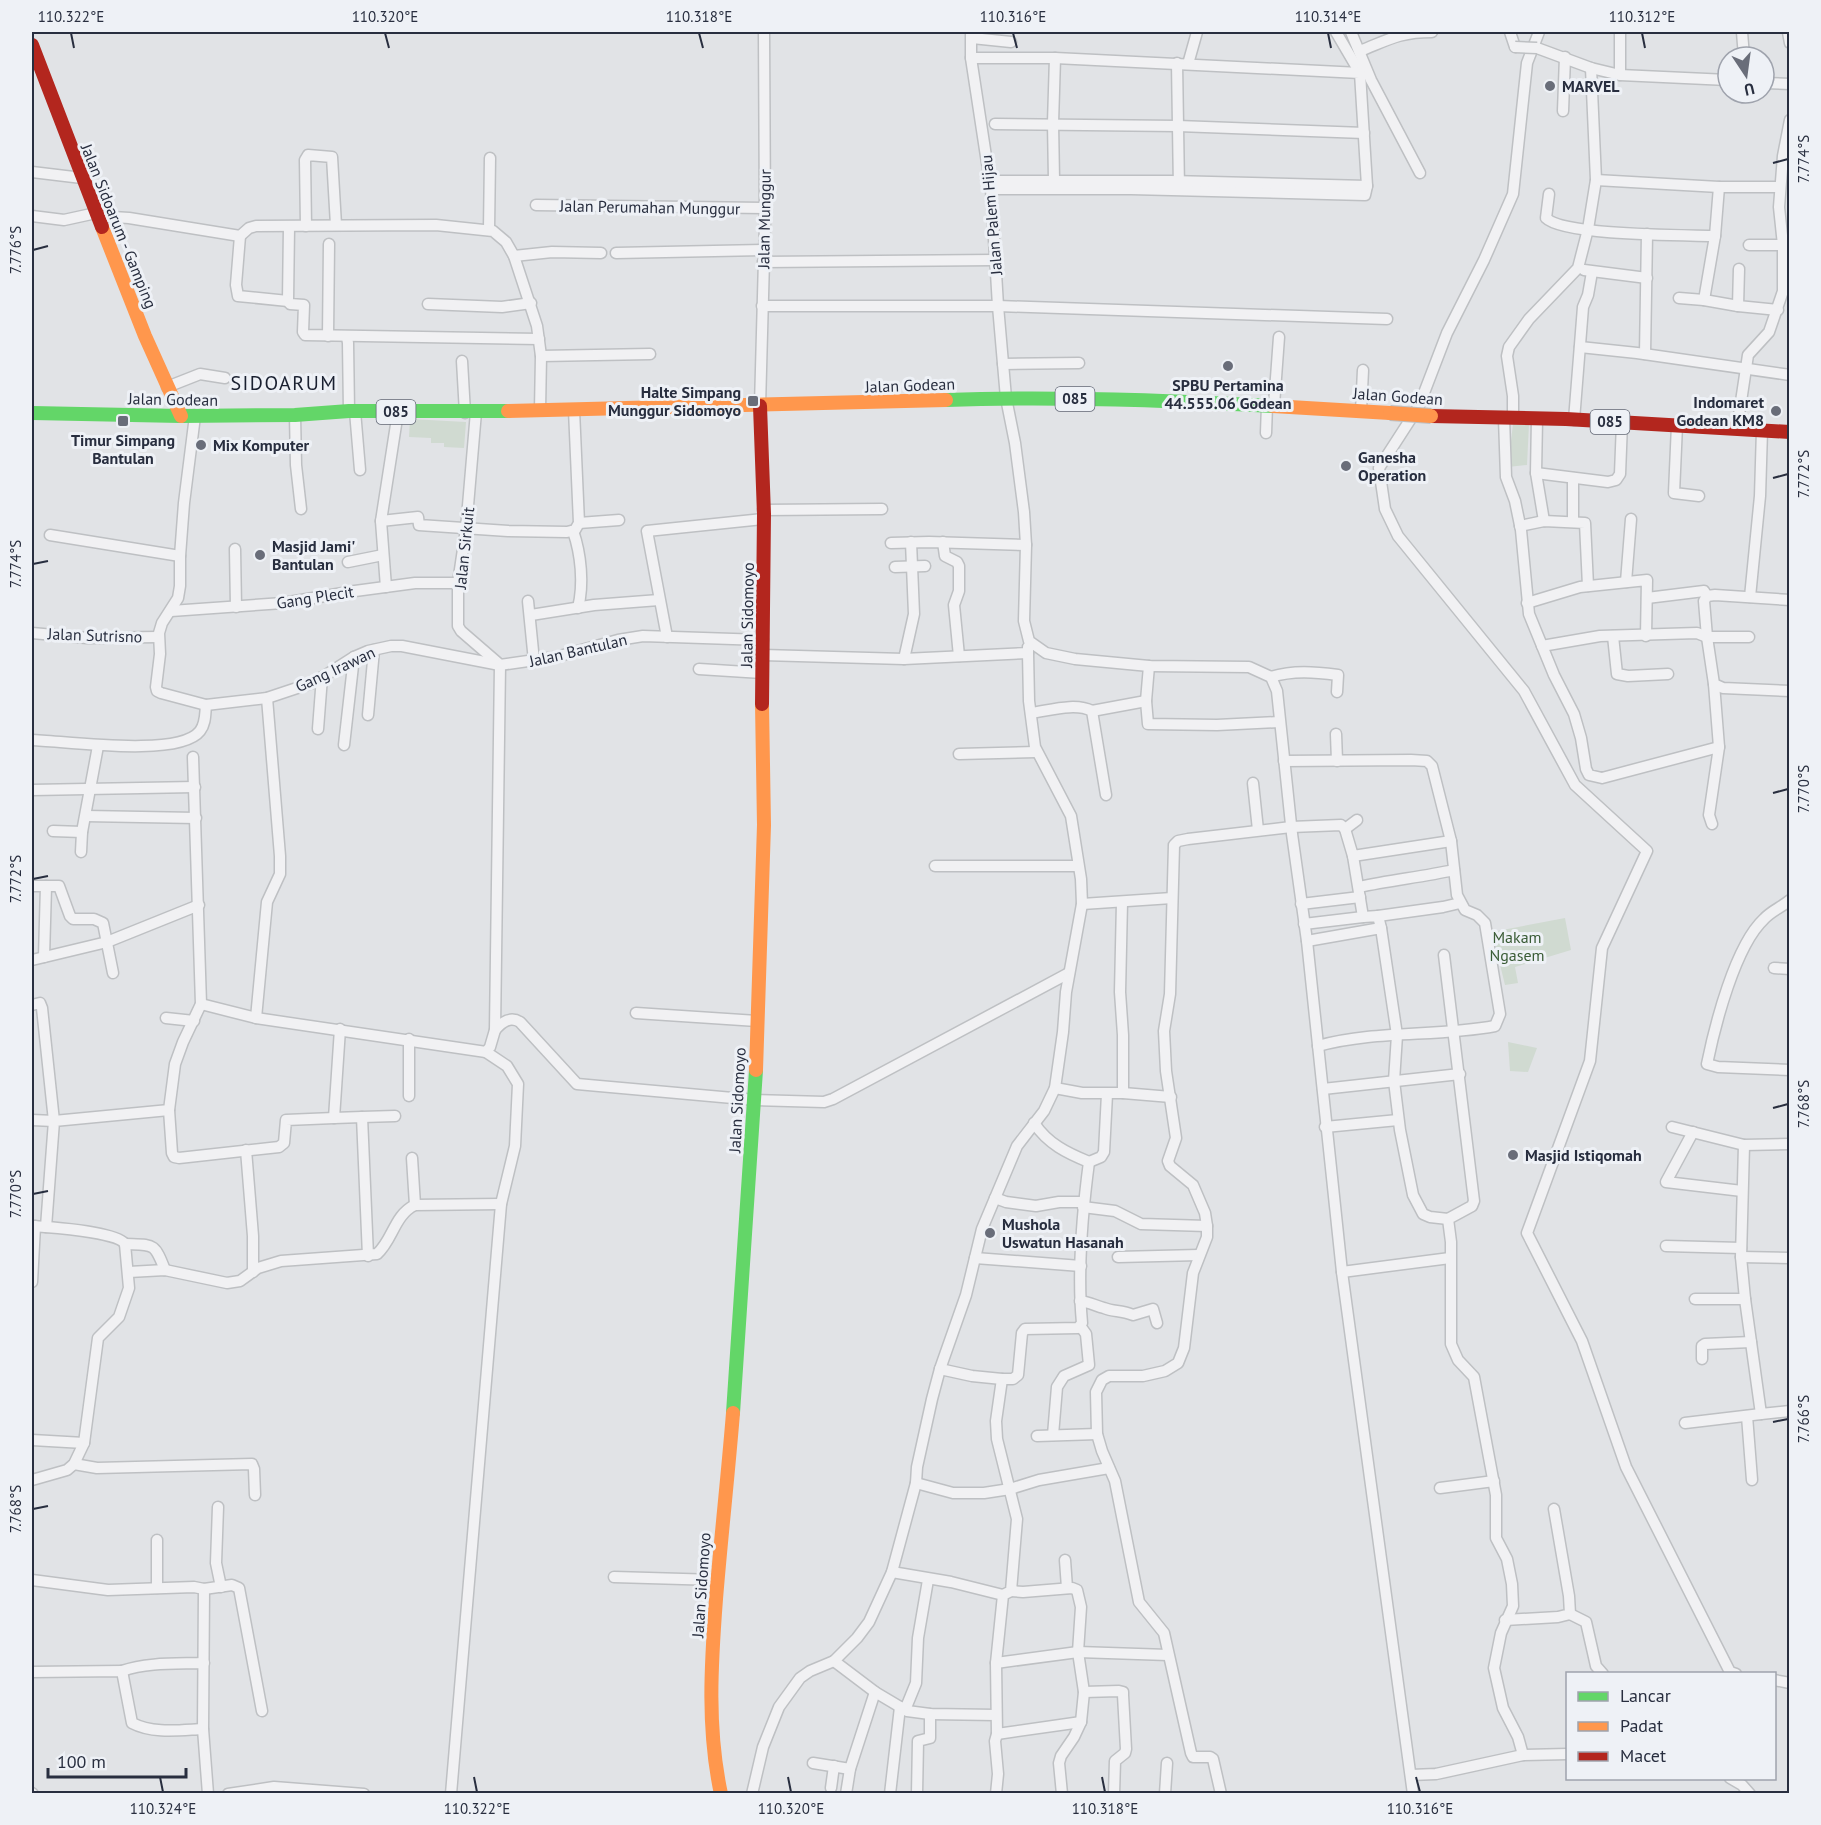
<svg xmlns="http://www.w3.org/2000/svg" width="1821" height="1825" font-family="'PT Sans',sans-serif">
<rect width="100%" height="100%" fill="#e1e3e6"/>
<g fill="#d0dad1">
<polygon points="410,419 466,422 464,448 444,447 444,443 431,443 431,438 409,437"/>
<polygon points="1513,424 1529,424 1527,465 1508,467"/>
<polygon points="1565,918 1571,950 1515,967 1518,983 1505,985 1492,932"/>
<polygon points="1508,1042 1537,1048 1528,1072 1510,1071"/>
</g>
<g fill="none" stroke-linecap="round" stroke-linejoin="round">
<defs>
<g id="street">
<polyline points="971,32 971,58 991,189 998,306 1006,398 1015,443 1024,512 1026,545 1024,621 1029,641 1046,653 1075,659 1149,666 1249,667 1271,677 1277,691 1292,834 1307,941 1342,1272 1413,1794"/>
<polyline points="1336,32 1360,73"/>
<polyline points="1351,32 1371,80 1420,173"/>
<polyline points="1510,32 1515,47"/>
<polyline points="1539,32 1527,63 1513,194 1484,260 1447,333 1419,406 1379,468 1385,509 1398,536 1524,691 1575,785 1647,851 1602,948 1590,1061 1527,1233 1582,1341 1626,1467 1730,1672 1736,1674"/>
<polyline points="1742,32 1744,57"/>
<polyline points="1788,32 1790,43"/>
<polyline points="972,38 1011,42"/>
<polyline points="1537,48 1591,68 1620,75 1728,80"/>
<path d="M 1360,51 C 1388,40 1399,32 1432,32"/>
<polyline points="971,58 1055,58 1360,73 1367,186 1365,195 1131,189 991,189"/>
<polyline points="1177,63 1179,189"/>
<polyline points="1188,64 1197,32"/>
<polyline points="1620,75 1620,32"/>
<polyline points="1764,83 1790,84"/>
<polyline points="1563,111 1565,57"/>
<polyline points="995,124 1178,126 1364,133"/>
<polyline points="32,172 82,178"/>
<polyline points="1054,180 1053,123 1055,58"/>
<polyline points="1596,180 1719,187 1780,187"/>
<polyline points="989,181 1171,181 1367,186"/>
<path d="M 1549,194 L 1546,218 C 1564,236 1685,235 1715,236"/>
<polyline points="536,205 764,208"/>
<polyline points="32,216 64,220 96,213"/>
<polyline points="97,216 129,218 240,236 249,228 256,226 436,225 493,231 506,242 514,256 537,326 541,356 540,410"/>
<polyline points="306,226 305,160 308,155 332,157 336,225"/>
<polyline points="289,227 288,301 290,304 304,305 303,332 305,335 539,339"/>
<polyline points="489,229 490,158"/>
<polyline points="240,236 236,285 238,296 288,301"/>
<polyline points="1749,245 1783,245"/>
<polyline points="616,253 763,250"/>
<polyline points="514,256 552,252 601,253"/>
<polyline points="763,262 995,260"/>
<polyline points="1739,269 1738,306 1778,310"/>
<polyline points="1584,270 1647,278"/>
<polyline points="1679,298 1704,300 1715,236 1719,187"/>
<polyline points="1704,300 1738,306"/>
<polyline points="428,304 502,307 531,303"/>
<polyline points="762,306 998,306 1387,319"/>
<polyline points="328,336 329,244"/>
<polyline points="347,337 348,343 349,411"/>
<polyline points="1580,347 1637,353 1790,375"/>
<polyline points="1645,354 1647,234"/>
<polyline points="541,356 650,354"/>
<polyline points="462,361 465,413"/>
<polyline points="1003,364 1079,363"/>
<polyline points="167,387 200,374 225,378"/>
<polyline points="1274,405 1279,337"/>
<polyline points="760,406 765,223 764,32"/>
<polyline points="355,411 360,470"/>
<polyline points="1361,411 1363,370"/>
<polyline points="476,412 466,529 458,583 458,626 461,631 498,663"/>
<polyline points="295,415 296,465 301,509"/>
<polyline points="195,416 184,503 180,556 180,586 178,598 162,623 159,633 160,654 156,687 157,691 161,693 206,705 267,698 315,682 354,657 368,651 391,646 402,646 500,665 556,657 618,640 643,636 763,640"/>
<polyline points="1504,418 1506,477 1515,501 1521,530 1529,614 1554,675 1574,714 1581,738 1586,769 1589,775 1602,778 1719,747"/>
<polyline points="1513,418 1513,396 1507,356 1509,347 1529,319 1578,268 1588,229 1596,180 1591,68"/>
<polyline points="1537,419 1536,473 1544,521"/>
<polyline points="1574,420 1583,307 1588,295 1592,272"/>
<polyline points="1677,425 1674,493 1699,496"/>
<polyline points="1737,428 1748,355 1769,332 1783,291 1783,245 1779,207 1783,156 1790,120"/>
<polyline points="1266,433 1267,405"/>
<polyline points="1536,473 1608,482 1616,480 1620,474 1622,423"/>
<polyline points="763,510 882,509"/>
<polyline points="381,521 418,517 419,525 508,531 567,532 575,530 579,523 574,410"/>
<polyline points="1573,521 1573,478"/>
<polyline points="579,523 619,520"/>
<polyline points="1520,526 1544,521 1585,523 1588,586"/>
<path d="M 573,531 C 581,554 584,584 578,608"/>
<polyline points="50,535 180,556"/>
<polyline points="943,542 945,556 957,562 959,566 959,591 954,605 959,656"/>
<polyline points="891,543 929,542 1026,545"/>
<polyline points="235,549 236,607"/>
<polyline points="348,562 383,555"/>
<polyline points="895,567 925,566"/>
<polyline points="1626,582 1631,519"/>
<polyline points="386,587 381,521 398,412"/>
<polyline points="1750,597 1760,496 1762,430"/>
<polyline points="1647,598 1704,591 1707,596"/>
<polyline points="1790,600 1715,595 1707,596 1704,601 1707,637 1714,684 1723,688 1790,691"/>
<polyline points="528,601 534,661"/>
<polyline points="1527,603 1580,587 1647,580 1646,636"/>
<polyline points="171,611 283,603 355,591 415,583 458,583"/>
<polyline points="531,615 594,605 659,600"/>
<polyline points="32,633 87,638 158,637"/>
<polyline points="1613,636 1617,674 1628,676 1668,674"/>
<polyline points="667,637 647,531 763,519"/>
<polyline points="1542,646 1600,636 1697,633 1707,637 1749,637"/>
<polyline points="763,655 904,659 1028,653 1028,647"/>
<polyline points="904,659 914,614 911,542"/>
<polyline points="1149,666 1146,701 1148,724 1217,725 1279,722"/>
<polyline points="699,669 762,673"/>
<path d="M 1271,677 C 1293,670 1315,672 1338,675 L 1337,692"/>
<polyline points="1092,711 1146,701"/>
<path d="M 1031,713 C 1048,711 1075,702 1092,711 L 1106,795"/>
<polyline points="368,715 374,650"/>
<polyline points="318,729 322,677"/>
<polyline points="1336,734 1337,761"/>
<path d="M 32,740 C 65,741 179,758 200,731 C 206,723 205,714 206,705"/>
<polyline points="344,745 354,657"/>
<polyline points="959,754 1036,752"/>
<path d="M 1284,761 L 1411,760 L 1427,761 L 1432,766 L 1451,841 L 1457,895 L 1465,910 L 1477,915 L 1485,923 L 1500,1014 L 1495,1026 C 1437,1037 1376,1030 1318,1046"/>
<polyline points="1253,783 1258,830"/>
<polyline points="32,790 195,787"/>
<polyline points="86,816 196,818"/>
<polyline points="1712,824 1709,815 1719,747 1714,684"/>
<polyline points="1345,829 1357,820"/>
<polyline points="53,831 82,832"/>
<polyline points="81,852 82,832 98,746"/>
<polyline points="1353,856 1363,917 1378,916 1381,928"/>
<polyline points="935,866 1078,866"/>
<polyline points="32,886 59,886 70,916 73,919 94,919 103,923 113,973"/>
<path d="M 1359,887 C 1391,880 1422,877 1454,870"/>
<path d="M 1790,900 C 1782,907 1771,911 1764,919 C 1735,946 1715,1025 1707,1064 L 1718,1067 L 1790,1070"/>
<polyline points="1122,902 1120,992 1123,1035 1123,1093"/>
<polyline points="1082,904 1172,898"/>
<polyline points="1301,904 1360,897"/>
<polyline points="1378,916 1443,907 1460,903"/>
<polyline points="1304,924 1363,917"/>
<polyline points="1307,941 1381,928 1397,1035 1394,1081 1400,1130 1413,1195 1423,1214 1430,1217 1448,1219"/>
<polyline points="1444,955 1474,1201 1472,1206 1448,1219 1451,1242 1451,1344 1458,1360 1474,1377 1496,1495 1496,1538 1507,1559 1512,1584 1513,1606 1501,1633 1494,1668 1503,1708 1518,1737 1523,1755"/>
<polyline points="44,957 46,886"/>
<polyline points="32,960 107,942 199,905"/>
<polyline points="1774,968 1790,969"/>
<polyline points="201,1004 256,1018 486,1052"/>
<polyline points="32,1005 40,1003 42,1008 54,1121 32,1120"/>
<polyline points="636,1013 757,1021"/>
<polyline points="166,1018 194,1021"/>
<polyline points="256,1018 267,902 280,874 280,856 267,698"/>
<polyline points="340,1029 334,1118 362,1117 368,1256"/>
<path d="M 495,1030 C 502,1022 510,1016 520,1022 L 577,1084 L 755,1100 L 824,1102 L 833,1099 L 1069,973"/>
<polyline points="1055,1088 1082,1093 1123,1093 1171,1097"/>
<polyline points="1323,1089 1460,1074"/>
<polyline points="409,1096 409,1039"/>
<polyline points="169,1110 172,1153 174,1157 179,1158 279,1147 284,1143 286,1120 334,1118"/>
<polyline points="362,1117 395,1116"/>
<polyline points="1325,1127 1398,1120"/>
<polyline points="1672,1127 1744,1145 1790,1144"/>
<polyline points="1693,1132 1666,1182 1742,1191"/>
<polyline points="1744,1145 1741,1257 1745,1299 1761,1414 1790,1411"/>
<polyline points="246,1150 253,1236 253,1272"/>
<polyline points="412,1158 415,1205"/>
<polyline points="1089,1162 1101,1157 1104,1152 1107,1094"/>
<polyline points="995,1198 1006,1202 1036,1206 1059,1202 1083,1202"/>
<polyline points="1083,1207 1115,1211 1141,1224 1207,1226"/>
<path d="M 32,1226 C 48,1227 118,1232 125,1244"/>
<polyline points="46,1227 54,1121 169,1110 175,1064 183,1042 201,1004 193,757"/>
<path d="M 125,1244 C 154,1245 154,1242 165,1270"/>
<polyline points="1666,1246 1741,1248"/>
<polyline points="1118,1257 1199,1255"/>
<polyline points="1741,1257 1790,1258"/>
<polyline points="975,1258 1081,1266"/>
<path d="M 129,1272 L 165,1270 L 227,1283 L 240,1281 L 258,1268 L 281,1261 L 377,1254 C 393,1240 394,1215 415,1205 L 501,1204"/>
<polyline points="1342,1272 1450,1258"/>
<polyline points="32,1282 35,1226"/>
<polyline points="1695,1299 1745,1299"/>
<path d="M 1080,1301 C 1089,1302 1096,1306 1104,1308 C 1114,1312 1121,1310 1133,1315 L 1153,1309 L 1157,1323"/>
<polyline points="1702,1359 1702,1346 1705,1344 1751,1342"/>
<polyline points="940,1369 972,1376 1002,1379"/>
<polyline points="1747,1416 1752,1480"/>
<polyline points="1685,1423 1761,1414"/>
<polyline points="1053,1435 1057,1387 1064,1376 1089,1365 1086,1334 1081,1327"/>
<polyline points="1037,1436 1097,1434"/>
<polyline points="32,1440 84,1443"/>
<polyline points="74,1464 97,1468 252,1464 254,1469 255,1495"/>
<polyline points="32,1480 67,1470 74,1464 84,1443 98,1338 119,1317 129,1288 125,1244"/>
<polyline points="916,1483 953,1493 984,1493 1010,1489 1039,1480 1109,1468"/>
<polyline points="1440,1488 1494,1481"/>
<polyline points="218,1507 216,1563 221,1587"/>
<polyline points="1065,1560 1067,1588"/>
<polyline points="892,1572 951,1582 1003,1595"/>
<polyline points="614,1577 717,1580"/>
<polyline points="32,1580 108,1590 194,1587 204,1589 203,1729 208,1794"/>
<polyline points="157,1588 157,1540"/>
<polyline points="204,1589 232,1585 239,1588 262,1711"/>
<polyline points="1011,1591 1023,1592 1072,1588 1077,1590 1081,1607 1078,1652 1084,1692 1081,1722 1074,1737 1061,1756 1059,1763 1062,1794"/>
<polyline points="1570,1614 1586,1622 1596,1666 1603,1674"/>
<polyline points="1505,1620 1558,1617 1570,1614 1569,1596 1554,1509"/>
<polyline points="834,1661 875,1692 907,1711 930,1714 996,1715"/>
<polyline points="996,1663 1078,1652 1168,1655"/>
<path d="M 122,1671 C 148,1662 177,1664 204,1663"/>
<path d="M 32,1672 L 122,1671 L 132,1723 C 153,1734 180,1730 203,1729"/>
<polyline points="1774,1680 1790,1683"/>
<polyline points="1084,1692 1119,1691 1123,1692 1123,1695 1126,1749 1125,1753 1115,1761 1114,1794"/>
<polyline points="905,1710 916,1683 918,1638 928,1580"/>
<polyline points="997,1734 1081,1722"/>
<polyline points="813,1763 850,1769"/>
<polyline points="1411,1775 1436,1774 1523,1755 1568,1754"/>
<polyline points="1730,1778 1742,1785 1750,1794"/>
<polyline points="831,1788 834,1766"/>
<polyline points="32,1793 33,1794"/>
<polyline points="228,1794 274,1787 364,1794"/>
<polyline points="451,1794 501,1204 515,1146 518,1084 507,1066 486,1052 490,1047 495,1030 500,665"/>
<polyline points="752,1794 763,1747 779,1707 800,1678 810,1671 834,1661 857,1638 869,1622 892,1572 916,1483 917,1467 932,1399 940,1369 966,1295 982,1229 1017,1146 1044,1111 1055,1088 1063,1032 1066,992 1082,904 1081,879 1071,816 1035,747 1029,701 1028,653"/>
<polyline points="846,1794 850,1769 875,1692"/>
<polyline points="890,1794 900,1707"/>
<polyline points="917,1794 918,1741 930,1738 930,1714"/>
<path d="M 996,1794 L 998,1774 L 995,1741 L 997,1734 L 996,1663 L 1003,1595 L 1011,1591 L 1017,1519 L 997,1439 L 996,1421 L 1002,1379 L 1013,1379 L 1018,1375 L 1022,1333 L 1025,1329 L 1078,1328 L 1082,1323 C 1077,1270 1082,1215 1089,1162 C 1067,1153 1048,1144 1034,1123"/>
<polyline points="1165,1794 1167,1763"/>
<polyline points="1221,1794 1213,1759 1210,1757 1193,1757 1191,1753 1164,1633 1139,1602 1115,1481 1102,1451 1097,1434 1096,1392 1102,1380 1109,1376 1143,1376 1165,1371 1178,1363 1184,1348 1193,1273 1207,1237 1207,1226 1205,1213 1193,1185 1170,1166 1168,1161 1176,1138 1166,1071 1164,1031 1170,994 1174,845 1178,841 1188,839 1291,827 1341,825 1345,829 1353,856 1451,841"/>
</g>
</defs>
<use href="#street" stroke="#bec0c3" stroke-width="13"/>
<use href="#street" stroke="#f1f1f3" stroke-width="10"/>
<g stroke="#63d668" stroke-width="14">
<path d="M 946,400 C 1055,396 1164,400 1273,406"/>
<polyline points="32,413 181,416 295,415 349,411 508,411"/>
<polyline points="733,1413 756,1070"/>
</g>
<g stroke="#ff974d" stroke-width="14">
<polyline points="102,227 145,336 181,416"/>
<polyline points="1273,406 1390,413"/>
<polyline points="508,411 946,400"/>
<polyline points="756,1070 764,825 762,704"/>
<path d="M 721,1794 C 707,1729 711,1665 716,1599 C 721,1537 728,1475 733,1413"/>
</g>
<g stroke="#b3261e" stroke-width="14">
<polyline points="32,45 102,227"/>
<polyline points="760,406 764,514 762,704"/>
<polyline points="1431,416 1566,419 1790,432"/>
</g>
<defs>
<polyline id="street-bridge" points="1515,47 1537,48"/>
<polyline id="slow-bridge" points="1390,413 1431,416"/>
</defs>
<use href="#street-bridge" stroke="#bec0c3" stroke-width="13" stroke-linecap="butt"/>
<use href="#slow-bridge" stroke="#bdc0c4" stroke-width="16" stroke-linecap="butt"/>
<use href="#street-bridge" stroke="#f1f1f3" stroke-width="10"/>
<use href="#slow-bridge" stroke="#ff974d" stroke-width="14"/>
</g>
<path fill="none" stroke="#282e3f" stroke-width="2" d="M 71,33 L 74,48M 385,33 L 389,48M 699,33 L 703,48M 1013,33 L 1017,48M 1328,33 L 1331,48M 1642,33 L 1645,48M 1773,163 L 1788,159M 33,250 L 48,246M 1773,478 L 1788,474M 33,564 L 48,561M 1773,793 L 1788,789M 33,879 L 48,876M 1773,1108 L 1788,1104M 33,1194 L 48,1191M 1773,1422 L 1788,1419M 33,1509 L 48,1506M 160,1777 L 163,1792M 474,1777 L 477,1792M 788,1777 L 791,1792M 1102,1777 L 1105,1792M 1416,1777 L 1420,1792"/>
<g fill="#696d79" stroke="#eef1f6" stroke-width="2">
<circle cx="1550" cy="86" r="6"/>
<circle cx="1228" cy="366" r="6"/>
<rect x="747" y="395" width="12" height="12" rx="3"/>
<circle cx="1776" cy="411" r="6"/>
<rect x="117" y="415" width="12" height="12" rx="3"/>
<circle cx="201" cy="445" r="6"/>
<circle cx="1346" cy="466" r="6"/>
<circle cx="260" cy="555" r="6"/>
<circle cx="1513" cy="1155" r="6"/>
<circle cx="990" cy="1233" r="6"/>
</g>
<g text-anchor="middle" stroke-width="6" stroke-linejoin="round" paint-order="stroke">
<g fill="#eef1f6" stroke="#636876" stroke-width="1.5">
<rect x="1055.5" y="387" width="39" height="24" rx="4.5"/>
<rect x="376.5" y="400" width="39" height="24" rx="4.5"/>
<rect x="1590.5" y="410" width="39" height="24" rx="4.5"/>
</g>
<g font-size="15" font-weight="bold" fill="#282e3f">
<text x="1075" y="404">085</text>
<text x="396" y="417">085</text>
<text x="1610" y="427">085</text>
</g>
<g font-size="16" font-weight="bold" fill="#282e3f" stroke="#eef1f6" text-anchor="start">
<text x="1562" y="92">MARVEL</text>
<text x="1228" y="391" text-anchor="middle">SPBU Pertamina<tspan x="1228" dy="18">44.555.06 Godean</tspan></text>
<text x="741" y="398" text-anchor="end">Halte Simpang<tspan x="741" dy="18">Munggur Sidomoyo</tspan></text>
<text x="1764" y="408" text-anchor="end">Indomaret<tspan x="1764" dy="18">Godean KM8</tspan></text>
<text x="123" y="446" text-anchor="middle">Timur Simpang<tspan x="123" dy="18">Bantulan</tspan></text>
<text x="213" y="451">Mix Komputer</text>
<text x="1358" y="463">Ganesha<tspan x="1358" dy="18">Operation</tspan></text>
<text x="272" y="552">Masjid Jami'<tspan x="272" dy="18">Bantulan</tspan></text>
<text x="1525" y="1161">Masjid Istiqomah</text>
<text x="1002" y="1230">Mushola<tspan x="1002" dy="18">Uswatun Hasanah</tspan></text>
</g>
<g font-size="16" fill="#282e3f" stroke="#eef1f6">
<text transform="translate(650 207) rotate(1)" y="6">Jalan Perumahan Munggur</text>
<text transform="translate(991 215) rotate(-95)" y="6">Jalan Palem Hijau</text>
<text transform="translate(764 219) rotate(-89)" y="6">Jalan Munggur</text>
<text transform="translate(119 226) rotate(68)" y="6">Jalan Sidoarum - Gamping</text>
<text transform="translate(910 385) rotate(-2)" y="6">Jalan Godean</text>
<text transform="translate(1398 396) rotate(4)" y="6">Jalan Godean</text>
<text transform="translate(173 399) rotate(1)" y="6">Jalan Godean</text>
<text transform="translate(464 548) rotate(-84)" y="6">Jalan Sirkuit</text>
<text transform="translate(315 597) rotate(-9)" y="6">Gang Plecit</text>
<text transform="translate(747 615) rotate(-89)" y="6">Jalan Sidomoyo</text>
<text transform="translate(95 635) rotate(2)" y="6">Jalan Sutrisno</text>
<text transform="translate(578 650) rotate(-13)" y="6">Jalan Bantulan</text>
<text transform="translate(335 669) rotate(-25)" y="6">Gang Irawan</text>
<text transform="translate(737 1100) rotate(-87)" y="6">Jalan Sidomoyo</text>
<text transform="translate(701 1585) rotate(-86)" y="6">Jalan Sidomoyo</text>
</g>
<g font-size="16" fill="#395b35" stroke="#eef1f6">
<text x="1517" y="943">Makam<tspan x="1517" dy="18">Ngasem</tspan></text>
</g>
<g font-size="20" letter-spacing="1.5" fill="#1a2030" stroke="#eef1f6">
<text x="284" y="390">SIDOARUM</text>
</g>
</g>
<rect width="1821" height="1825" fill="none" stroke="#eef1f6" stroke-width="66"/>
<rect x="1566" y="1672" width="210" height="108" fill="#eef1f6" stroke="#9fa3ad" stroke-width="1.5"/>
<rect x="1578" y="1692" width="30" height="9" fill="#63d668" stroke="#9fa3ad" stroke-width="1.5"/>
<text x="1620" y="1702" font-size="18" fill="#282e3f">Lancar</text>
<rect x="1578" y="1722" width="30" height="9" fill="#ff974d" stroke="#9fa3ad" stroke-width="1.5"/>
<text x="1620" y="1732" font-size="18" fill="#282e3f">Padat</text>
<rect x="1578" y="1752" width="30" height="9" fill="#b3261e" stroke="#9fa3ad" stroke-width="1.5"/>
<text x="1620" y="1762" font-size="18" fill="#282e3f">Macet</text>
<g transform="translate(1746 75) rotate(167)"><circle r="28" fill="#eef1f6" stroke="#9fa3ad" stroke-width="1.5"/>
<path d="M0-4.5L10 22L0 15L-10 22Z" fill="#696d79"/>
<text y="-9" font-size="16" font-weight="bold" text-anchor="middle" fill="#282e3f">U</text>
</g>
<path d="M48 1768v9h138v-9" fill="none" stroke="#282e3f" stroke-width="3"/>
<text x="57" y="1768" font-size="18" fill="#282e3f" stroke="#eef1f6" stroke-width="4.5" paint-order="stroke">100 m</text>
<rect x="33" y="33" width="1755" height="1759" fill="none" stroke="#282e3f" stroke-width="2"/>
<g font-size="15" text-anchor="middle" fill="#282e3f">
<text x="71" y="22">110.322°E</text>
<text x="385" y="22">110.320°E</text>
<text x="699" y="22">110.318°E</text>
<text x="1013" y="22">110.316°E</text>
<text x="1328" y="22">110.314°E</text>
<text x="1642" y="22">110.312°E</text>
<text transform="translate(1804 159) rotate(-90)" y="5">7.774°S</text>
<text transform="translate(16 250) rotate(-90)" y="5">7.776°S</text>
<text transform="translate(1804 474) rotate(-90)" y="5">7.772°S</text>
<text transform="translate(16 564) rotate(-90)" y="5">7.774°S</text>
<text transform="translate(1804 789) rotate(-90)" y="5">7.770°S</text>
<text transform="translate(16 879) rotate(-90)" y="5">7.772°S</text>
<text transform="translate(1804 1104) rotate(-90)" y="5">7.768°S</text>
<text transform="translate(16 1194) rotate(-90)" y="5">7.770°S</text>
<text transform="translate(1804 1419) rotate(-90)" y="5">7.766°S</text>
<text transform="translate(16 1509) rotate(-90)" y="5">7.768°S</text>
<text x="163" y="1814">110.324°E</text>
<text x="477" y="1814">110.322°E</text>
<text x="791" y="1814">110.320°E</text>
<text x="1105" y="1814">110.318°E</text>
<text x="1420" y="1814">110.316°E</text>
</g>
</svg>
